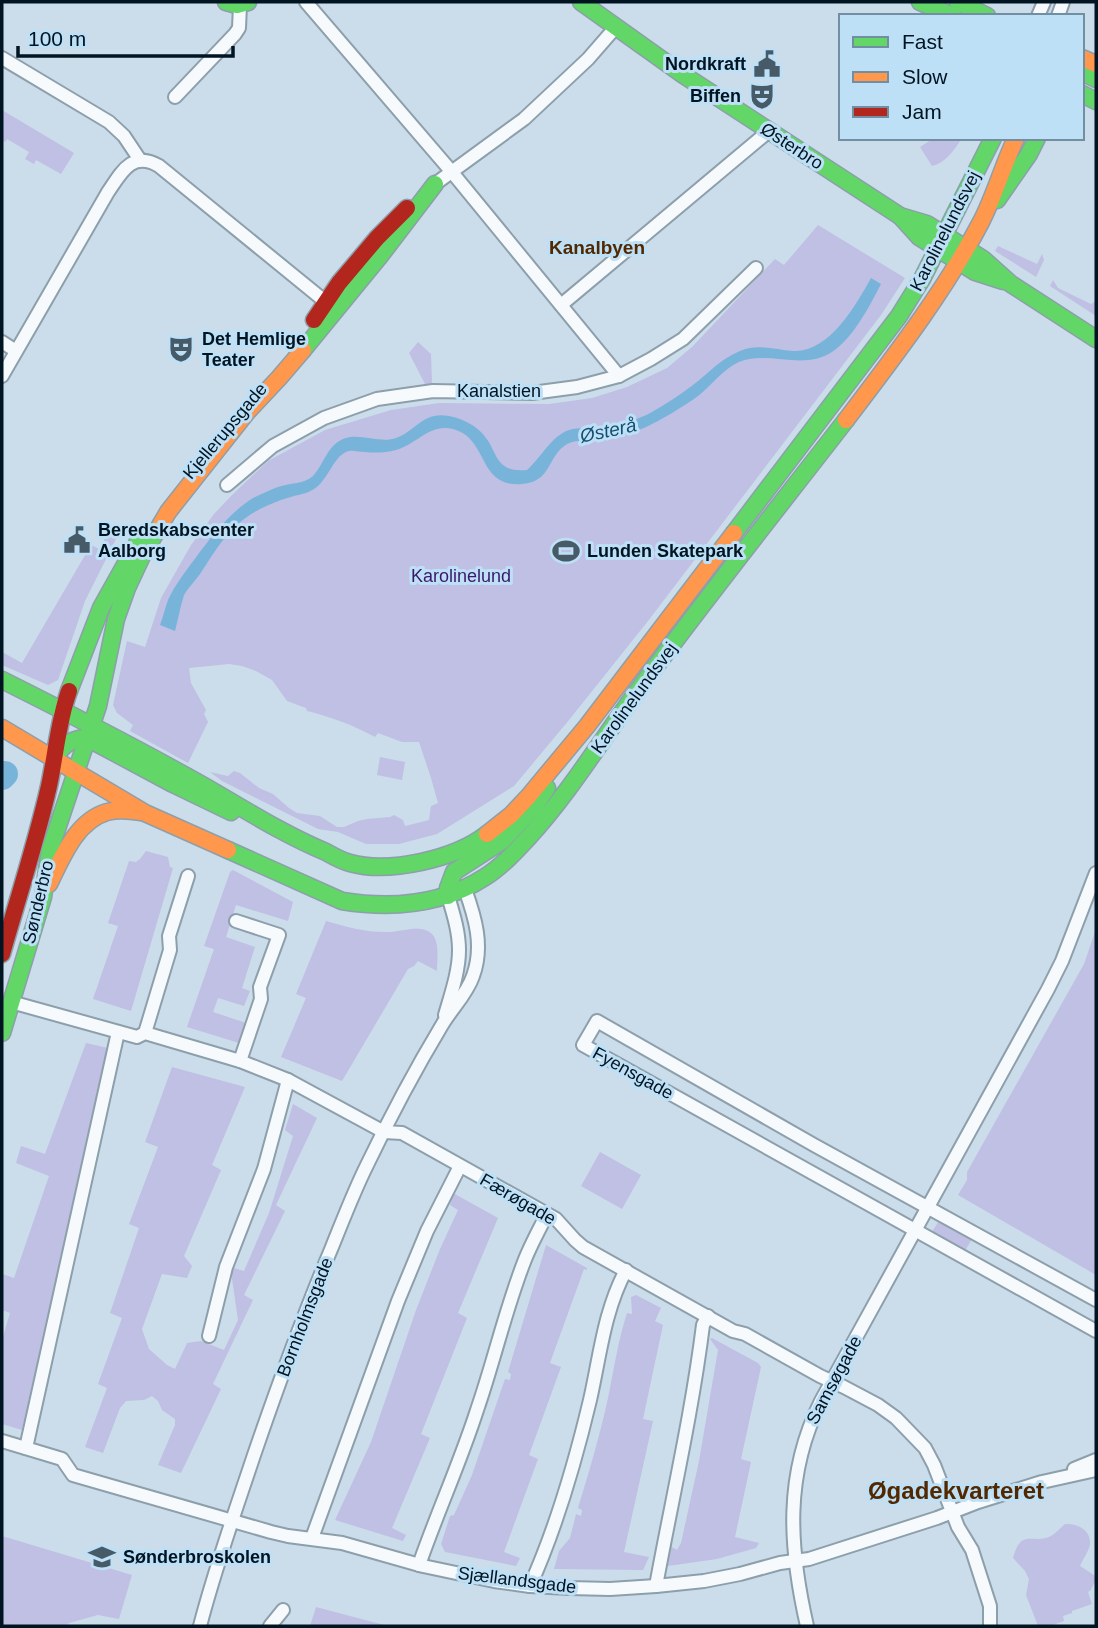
<svg xmlns="http://www.w3.org/2000/svg" width="1098" height="1628" font-family="Helvetica,sans-serif">
<rect width="100%" height="100%" fill="#cbddea"/>
<g fill="#c0bfe4">
<polygon points="2,110 74,153 61,174 36,160 34,164 25,159 29,152 7,139 5,142 2,140"/>
<path d="M 934,138 L 962,138 C 954,150 947,162 932,166 L 920,147 Z"/>
<path d="M 818,225 L 905,278 L 881,315 L 648,621 L 569,720 L 514,786 L 437,834 L 399,844 L 366,844 L 338,832 L 318,829 L 222,781 L 210,772 L 228,776 L 234,771 L 240,773 L 259,788 L 273,794 L 289,808 L 297,813 L 320,816 L 337,827 L 344,827 L 358,821 L 367,819 L 390,817 L 394,815 L 403,820 L 405,826 L 429,820 L 431,806 L 438,803 L 431,778 L 419,742 L 402,742 L 378,733 L 375,737 C 353,725 331,717 307,711 L 306,708 L 287,701 L 272,680 L 256,671 L 242,666 L 229,664 L 189,668 L 191,683 L 206,710 L 204,714 L 208,722 L 188,763 L 130,731 L 133,725 L 117,713 L 113,705 L 127,641 L 145,647 L 161,598 L 191,545 L 214,514 L 233,494 L 268,461 L 325,430 L 391,410 L 439,403 L 549,404 L 592,398 L 627,387 L 667,368 L 692,347 L 775,259 L 784,265 Z"/>
<polygon points="998,246 1037,264 1042,254 1044,260 1036,277 995,251"/>
<polygon points="1053,280 1058,288 1091,304 1096,301 1096,316 1050,286"/>
<polygon points="418,342 431,354 432,384 425,384 409,353"/>
<polygon points="109,532 117,537 85,601 58,680 48,685 2,665 2,652 22,663 91,545 99,549"/>
<polygon points="380,757 405,762 402,780 377,775"/>
<polygon points="146,851 168,857 170,867 173,868 131,1011 93,999 118,926 108,923 129,861 136,862 140,859"/>
<polygon points="233,870 293,902 288,921 236,905 226,937 255,947 242,988 250,991 244,1006 218,998 213,1012 246,1023 239,1043 187,1027 214,949 204,946 230,872"/>
<path d="M 326,921 C 347,927 368,933 390,932 C 403,931 422,924 432,934 C 440,943 437,960 437,971 L 418,961 L 414,966 L 408,969 L 342,1081 L 281,1057 L 306,998 L 296,994 Z"/>
<polygon points="1096,929 1096,1275 958,1195 967,1180 967,1172 1084,964"/>
<polygon points="86,1043 108,1048 22,1430 2,1424 2,1340 10,1313 2,1310 2,1274 14,1278 49,1176 16,1163 21,1146 45,1154"/>
<polygon points="172,1067 245,1087 212,1165 221,1170 184,1256 192,1266 187,1278 162,1274 142,1329 149,1349 167,1365 175,1369 187,1343 201,1341 224,1350 238,1320 231,1272 234,1268 244,1271 269,1213 293,1136 285,1130 293,1104 317,1118 276,1205 285,1211 244,1295 253,1300 213,1384 221,1389 181,1473 158,1465 175,1425 175,1419 162,1410 158,1401 152,1396 144,1400 126,1401 120,1408 103,1453 85,1447 107,1388 98,1384 122,1318 110,1313 139,1228 129,1224 158,1147 145,1142"/>
<polygon points="600,1152 641,1175 622,1209 581,1186"/>
<polygon points="453,1193 498,1218 458,1313 467,1318 421,1434 430,1438 392,1528 406,1535 403,1541 335,1520 371,1442 416,1310 440,1249 458,1210 450,1205"/>
<polygon points="940,1219 973,1237 965,1251 932,1232"/>
<polygon points="546,1245 587,1268 587,1270 584,1269 550,1363 561,1367 529,1455 538,1459 504,1552 520,1558 516,1566 445,1552 441,1544 450,1516 454,1515 472,1475 505,1379 510,1380 511,1374 508,1372"/>
<path d="M 636,1295 L 661,1308 L 655,1321 L 663,1325 L 643,1419 L 653,1421 L 624,1552 L 649,1557 L 643,1570 L 554,1569 L 559,1551 L 570,1538 L 576,1514 L 581,1516 L 582,1510 L 578,1508 C 589,1472 600,1435 608,1398 C 614,1369 618,1341 627,1313 L 632,1314 L 631,1297 Z"/>
<polygon points="712,1338 758,1363 761,1367 741,1459 751,1462 735,1537 759,1543 756,1548 717,1559 668,1566 670,1546 677,1550 681,1543 699,1461 718,1350 710,1339"/>
<path d="M 1065,1524 C 1077,1523 1091,1530 1090,1544 C 1089,1551 1083,1559 1080,1566 L 1094,1575 L 1096,1579 L 1091,1590 L 1088,1592 L 1092,1604 L 1072,1611 L 1072,1613 L 1063,1616 L 1064,1621 L 1050,1626 L 1038,1626 L 1026,1595 L 1029,1579 L 1025,1571 L 1013,1558 C 1021,1527 1033,1545 1051,1536 C 1056,1533 1060,1528 1065,1524 Z"/>
<polygon points="2,1536 132,1575 119,1619 98,1615 69,1623 66,1626 2,1626"/>
<polygon points="316,1607 388,1626 310,1626"/>
</g>
<path fill="#78b4d9" d="M 871,278 L 881,284 C 869,307 854,337 832,352 C 803,371 769,350 739,362 C 723,369 712,385 698,396 C 683,407 661,420 644,428 C 631,433 617,438 603,440 C 592,442 578,438 567,444 C 547,456 552,482 522,484 C 477,488 489,438 453,429 C 430,423 417,444 396,450 C 385,453 375,453 365,452 C 360,452 353,450 349,451 C 334,454 328,481 314,489 C 308,493 302,494 294,496 C 283,499 270,504 260,509 C 229,525 218,547 200,574 C 195,581 188,588 184,595 C 180,607 178,620 175,631 L 160,625 C 163,617 165,608 168,600 C 175,585 185,572 194,560 C 211,537 229,513 253,498 C 261,494 270,490 278,487 C 289,483 305,484 313,476 C 324,464 327,446 343,439 C 359,432 380,444 396,438 C 416,431 423,411 449,416 C 461,418 473,424 482,433 C 499,451 493,473 527,470 C 541,458 551,436 569,430 C 579,427 591,429 601,428 C 619,426 637,420 652,412 C 666,404 680,395 693,385 C 710,372 719,360 740,351 C 757,343 776,350 793,351 C 829,353 856,305 871,278 Z"/>
<g fill="none" stroke-linecap="round" stroke-linejoin="round">
<polyline stroke="#78b4d9" stroke-width="26" points="2,777 5,774"/>
<defs>
<g id="street">
<polyline points="306,2 451,171 619,376"/>
<polyline points="1038,16 1044,2"/>
<polyline points="1058,16 1063,2"/>
<polyline points="2,58 109,122 124,136 140,160"/>
<polyline points="175,97 235,34 239,28 240,5"/>
<polyline points="435,184 524,119 588,59 615,28"/>
<polyline points="561,305 769,131"/>
<polyline points="2,342 16,351"/>
<path d="M 2,376 L 108,192 C 121,173 132,150 159,166 L 332,307"/>
<polyline points="227,485 273,446 324,418 377,399 433,391 532,393 577,387 619,376 651,359 683,339 756,268"/>
<polyline points="236,921 279,935 260,987 261,999 240,1061"/>
<polyline points="11,1002 137,1037 145,1033 240,1061 288,1080 384,1132 402,1133 556,1219 575,1240 583,1247 733,1331 745,1334 820,1376 844,1387 878,1405 896,1418 925,1448 934,1465 958,1527 972,1550 990,1606 990,1626"/>
<path d="M 445,1015 C 451,994 459,972 459,950 C 459,931 453,913 448,896"/>
<polyline points="145,1033 170,950 169,936 188,876"/>
<polyline points="1096,1300 814,1145 597,1021 583,1045 1096,1331"/>
<polyline points="209,1336 226,1267 264,1169 288,1080"/>
<polyline points="2,1441 62,1459 73,1475 271,1532 288,1536 342,1543 423,1566 494,1581 530,1586 569,1588 610,1589 656,1586 704,1581 740,1574 780,1563 809,1559 937,1518 978,1502 1042,1482 1096,1470"/>
<polyline points="26,1448 118,1032"/>
<polyline points="1074,1469 1096,1460"/>
<polyline points="312,1538 398,1301 427,1231 460,1166"/>
<path d="M 419,1565 C 437,1513 460,1463 477,1410 C 494,1361 505,1311 524,1262 C 530,1246 539,1230 547,1214"/>
<path d="M 530,1586 C 557,1526 575,1463 590,1400 C 600,1356 604,1311 626,1270"/>
<path d="M 656,1586 C 672,1499 692,1413 703,1325 L 708,1316"/>
<path d="M 200,1626 C 215,1568 235,1512 254,1455 C 278,1385 303,1316 332,1247 C 343,1220 354,1191 367,1165 C 390,1117 415,1070 442,1025 C 452,1008 467,994 473,976 C 484,946 475,917 465,889"/>
<polyline points="270,1626 283,1610"/>
<path d="M 807,1626 C 789,1547 784,1475 821,1401 L 1048,989 L 1062,961 L 1096,873"/>
</g>
<g id="fast">
<polyline points="226,2 237,5 248,2"/>
<polyline points="581,2 682,74 900,216 927,224 983,259 1011,284 1096,339"/>
<polyline points="920,2 953,16"/>
<polyline points="958,2 987,16"/>
<polyline points="1082,72 1096,79"/>
<polyline points="1082,94 1096,101"/>
<polyline points="997,200 1029,154 1037,138"/>
<polyline points="900,216 919,237 975,272 1003,281"/>
<polyline points="303,350 380,256 435,184"/>
<polyline points="734,533 899,316 922,279 993,138"/>
<path d="M 2,680 C 70,714 138,749 204,786 C 244,809 283,834 326,852 C 333,856 342,861 350,863 C 389,874 455,859 487,834"/>
<polyline points="69,691 101,608 139,540"/>
<path d="M 55,757 C 63,745 72,738 87,738 L 173,784 L 231,812"/>
<path d="M 228,850 L 342,901 C 392,909 442,905 485,877 C 501,867 515,852 528,838 C 570,792 602,739 639,689 C 706,598 777,509 846,420"/>
<polyline points="448,896 448,888 454,872 502,841 532,810 547,788"/>
<polyline points="2,1033 43,897 50,850 98,706 116,619 127,588 142,556 161,524"/>
</g>
<g id="slow">
<polyline points="1082,58 1096,64"/>
<path d="M 846,420 C 893,358 945,291 981,222 C 995,195 1003,165 1016,138"/>
<polyline points="161,524 168,512 247,412 279,378 303,350"/>
<polyline points="2,728 145,813 228,850"/>
<polyline points="487,834 511,815 528,797 587,726 734,533"/>
<path d="M 49,884 C 62,858 76,821 107,812 C 118,809 129,810 140,812"/>
</g>
<g id="jam">
<polyline points="314,320 339,283 377,238 407,208"/>
<path d="M 2,954 C 18,898 36,843 49,786 C 56,754 58,722 69,691"/>
</g>
</defs>
<use href="#street" stroke="#8c9fab" stroke-width="16"/>
<use href="#fast" stroke="#8c9fab" stroke-width="19"/>
<use href="#slow" stroke="#8c9fab" stroke-width="19"/>
<use href="#jam" stroke="#8c9fab" stroke-width="19"/>
<use href="#street" stroke="#f7fafc" stroke-width="12"/>
<use href="#fast" stroke="#63d668" stroke-width="16"/>
<use href="#slow" stroke="#ff974d" stroke-width="16"/>
<use href="#jam" stroke="#b3261e" stroke-width="16"/>
</g>
<defs>
<symbol id="civic-bare" viewBox="-9 -9 18 18"><path d="M-.6-6.5H3V-4.5H.6V-3L4-1V1h2V6H-6V1h2V-1L-.6-3ZM-1.2 2.5V6h2.4V2.5Z" fill="#475a68" stroke="#bee0f7" stroke-width="2.5" paint-order="stroke"/></symbol>
<symbol id="theatre-bare" viewBox="-9 -9 18 18"><path d="M-5-5.5Q0-4 5-5.5V0Q5 5 0 6Q-5 5-5 0ZM-3.3-2.5H-1v1.5H-3.3ZM1-2.5H3.3v1.5H1ZM-2.8 1Q0 5.5 2.8 1Z" fill="#475a68" stroke="#bee0f7" stroke-width="2.5" paint-order="stroke"/></symbol>
<symbol id="stadium-bare" viewBox="-9 -9 18 18"><path d="M0-5a6.5 5 0 1 0 0 10a6.5 5 0 1 0 0-10ZM-3.5-1.8h7v3.6h-7Z" fill="#475a68" stroke="#bee0f7" stroke-width="2.5" paint-order="stroke"/></symbol>
<symbol id="school-bare" viewBox="-9 -9 18 18"><path d="M0-5L7-2L0 1L-7-2ZM-4 1L0 2.5L4 1V4Q0 6-4 4Z" fill="#475a68" stroke="#bee0f7" stroke-width="2.5" paint-order="stroke"/></symbol>
</defs>
<g fill-rule="evenodd">
<use href="#civic-bare" x="748" y="45" width="38" height="38"/>
<use href="#theatre-bare" x="743" y="77" width="38" height="38"/>
<use href="#theatre-bare" x="162" y="330" width="38" height="38"/>
<use href="#civic-bare" x="58" y="521" width="38" height="38"/>
<use href="#stadium-bare" x="547" y="532" width="38" height="38"/>
<use href="#school-bare" x="83" y="1538" width="38" height="38"/>
</g>
<g text-anchor="middle" stroke-width="6" stroke-linejoin="round" paint-order="stroke">
<g font-size="18" font-weight="bold" fill="#001422" stroke="#bee0f7" text-anchor="start">
<text x="746" y="70" text-anchor="end">Nordkraft</text>
<text x="741" y="102" text-anchor="end">Biffen</text>
<text x="202" y="345">Det Hemlige<tspan x="202" dy="21">Teater</tspan></text>
<text x="98" y="536">Beredskabscenter<tspan x="98" dy="21">Aalborg</tspan></text>
<text x="587" y="557">Lunden Skatepark</text>
<text x="123" y="1563">Sønderbroskolen</text>
</g>
<g font-size="18" fill="#001422" stroke="#bee0f7">
<text transform="translate(792 146) rotate(33)" y="6">Østerbro</text>
<text transform="translate(945 231) rotate(-63)" y="6">Karolinelundsvej</text>
<text x="499" y="397">Kanalstien</text>
<text transform="translate(225 431) rotate(-50)" y="6">Kjellerupsgade</text>
<text transform="translate(634 698) rotate(-54)" y="6">Karolinelundsvej</text>
<text transform="translate(38 902) rotate(-77)" y="6">Sønderbro</text>
<text transform="translate(633 1073) rotate(29)" y="6">Fyensgade</text>
<text transform="translate(518 1199) rotate(30)" y="6">Færøgade</text>
<text transform="translate(305 1317) rotate(-69)" y="6">Bornholmsgade</text>
<text transform="translate(834 1380) rotate(-62)" y="6">Samsøgade</text>
<text transform="translate(517 1580) rotate(7)" y="6">Sjællandsgade</text>
</g>
<g font-size="18" fill="#3c186b" stroke="#bee0f7">
<text x="461" y="582">Karolinelund</text>
</g>
<g font-size="19" font-weight="bold" fill="#522800" stroke="#bee0f7">
<text x="597" y="254">Kanalbyen</text>
</g>
<g font-size="19" font-style="italic" fill="#134f6f" stroke="#bee0f7">
<text transform="translate(608 430) rotate(-12)" y="7">Østerå</text>
</g>
<g font-size="24" font-weight="bold" fill="#522800" stroke="#bee0f7">
<text x="956" y="1499">Øgadekvarteret</text>
</g>
</g>
<rect width="1098" height="1628" fill="none" stroke="#001422" stroke-width="7"/>
<rect x="839" y="14" width="245" height="126" fill="#bee0f7" stroke="#728ea2" stroke-width="2"/>
<rect x="853" y="37" width="35" height="10" fill="#63d668" stroke="#728ea2" stroke-width="2"/>
<text x="902" y="49" font-size="21" fill="#001422">Fast</text>
<rect x="853" y="72" width="35" height="10" fill="#ff974d" stroke="#728ea2" stroke-width="2"/>
<text x="902" y="84" font-size="21" fill="#001422">Slow</text>
<rect x="853" y="107" width="35" height="10" fill="#b3261e" stroke="#728ea2" stroke-width="2"/>
<text x="902" y="119" font-size="21" fill="#001422">Jam</text>
<path d="M18 46v10h215v-10" fill="none" stroke="#001422" stroke-width="3.5"/>
<text x="28" y="46" font-size="21" fill="#001422" stroke="#bee0f7" stroke-width="5" paint-order="stroke">100 m</text>
</svg>
